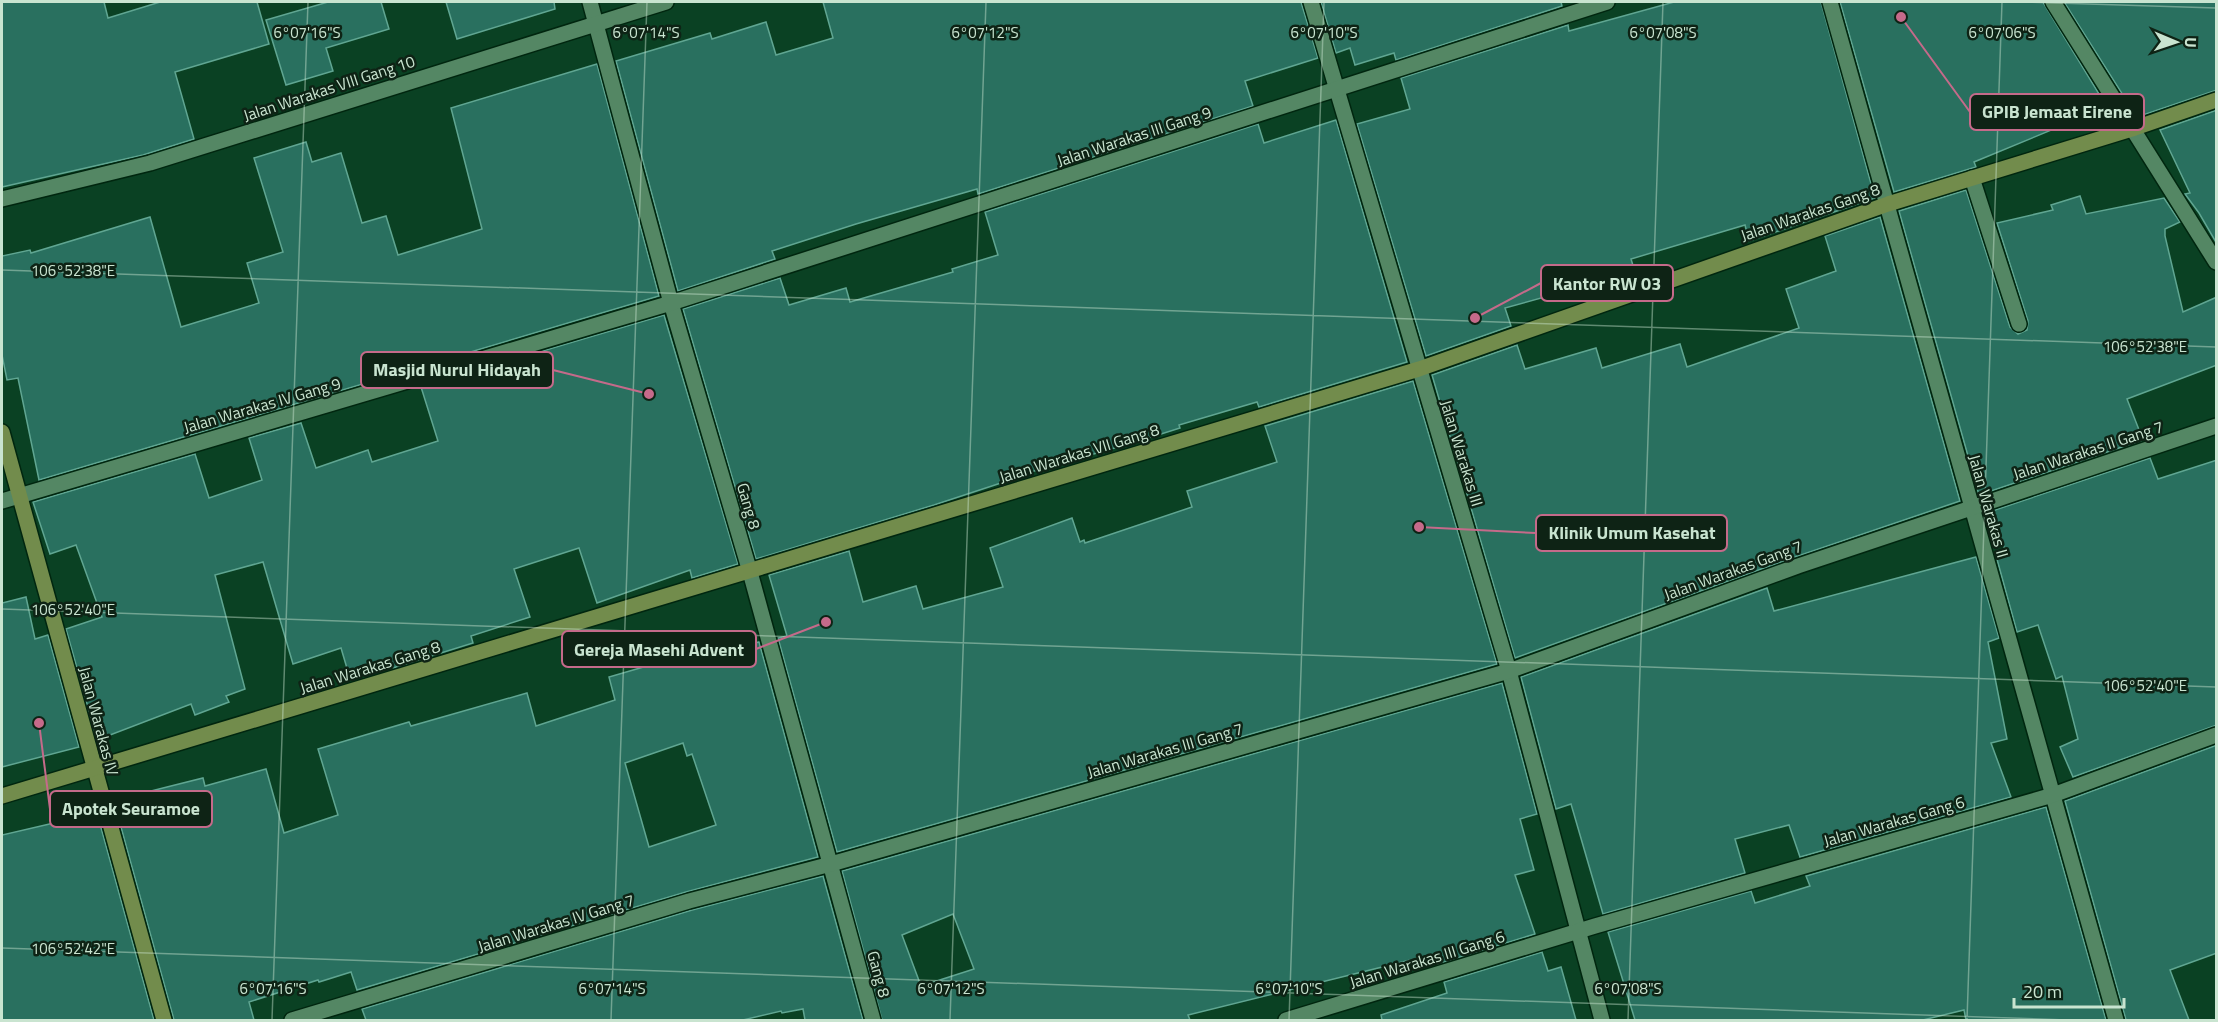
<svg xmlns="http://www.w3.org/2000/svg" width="2218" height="1022" font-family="'Titillium Web',sans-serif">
<rect width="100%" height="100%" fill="#0a4123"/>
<g fill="#29705f" stroke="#60a692" stroke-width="1.5" fill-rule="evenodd">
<polygon points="2,2 104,2 108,18 160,2 257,2 269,44 175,72 194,139 143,155 2,187"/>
<polygon points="328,2 381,2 389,29 326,48 333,71 286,85 266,20"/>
<polygon points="446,2 554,2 555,9 457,39"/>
<polygon points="823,2 1301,2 1318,58 1245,81 1253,106 978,194 977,189 856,224 772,251 775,259 678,291 616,61 710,33 712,39 766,22 776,55 833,38"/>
<polygon points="1321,2 1561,2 1562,6 1396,60 1394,53 1355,65 1350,48 1336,53"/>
<polygon points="1674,2 1821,2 1875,198 1749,241 1745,225 1631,259 1635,272 1505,308 1511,326 1426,356 1357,124 1410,109 1401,78 1568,25 1569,31"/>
<polygon points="1840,2 2043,2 2107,107 1974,162 1976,167 1894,192"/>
<polygon points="2064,2 2217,2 2217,90 2140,116 2126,100"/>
<polygon points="597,64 659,296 39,480 18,378 7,380 2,355 2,256 30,250 31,253 150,217 181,327 259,303 247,263 283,252 254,158 306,142 312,162 341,153 362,223 386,216 398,255 482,229 451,108"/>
<polygon points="2217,110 2217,244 2199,213 2185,194 2190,193 2160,130"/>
<polygon points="1336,120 1407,362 1259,407 1257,402 1179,425 1180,428 1139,441 1006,479 1007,481 934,505 756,559 683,309 780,278 789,305 846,288 850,302 953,272 952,269 998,255 985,212 1258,124 1264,143"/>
<polygon points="1966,190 2010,327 2018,334 2027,330 2028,321 1997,223 2053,210 2051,205 2080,196 2086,214 2164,198 2180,222 2165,229 2165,236 2183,312 2217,297 2217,365 2127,399 2143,440 1979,495 1899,211"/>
<polygon points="1880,217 1960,501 1795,557 1515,658 1432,375 1517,345 1525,369 1596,348 1602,368 1680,344 1687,367 1799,328 1786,289 1836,271 1825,236"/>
<polygon points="664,315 738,564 692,578 690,570 597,603 579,548 514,569 530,617 471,636 473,643 393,668 392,662 349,675 341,648 293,664 263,562 215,575 245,689 226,696 229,702 195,715 191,704 97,740 66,629 102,617 76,545 50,554 33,502 195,454 209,498 262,480 249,438 301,423 316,468 368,450 372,462 438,441 421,387"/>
<polygon points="1413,381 1497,664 837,852 778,638 787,636 769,575 849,551 863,602 916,586 923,609 1003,587 990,548 1072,518 1080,542 1084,540 1085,543 1192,507 1187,491 1277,462 1265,426"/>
<polygon points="2150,458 2158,479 2217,460 2217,725 2073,777 2060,747 2078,739 2062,676 2056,679 2038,625 2017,632 1995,552 2005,550 1992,511"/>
<polygon points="1976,557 1999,638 1988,642 2007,739 1991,743 2011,797 1800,857 1789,825 1735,839 1745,873 1603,914 1571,804 1556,809 1521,677 1767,588 1774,611"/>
<polygon points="26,597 35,639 48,635 79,747 2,767 2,603"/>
<path d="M 759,642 L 818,857 L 686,892 L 357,990 L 351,972 L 319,982 L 318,980 L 249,1002 L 254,1020 L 174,1020 L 116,809 L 129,806 L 127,797 L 203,778 L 205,786 L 266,769 L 284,833 L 338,815 L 318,749 L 409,722 L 411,726 L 527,693 L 536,726 L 615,700 L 609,677 L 678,657 L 680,662 ZM 683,743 L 687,756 L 692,754 L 716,825 L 649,847 L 625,763 Z"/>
<path d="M 1502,683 L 1537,814 L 1520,819 L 1534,870 L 1515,875 L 1535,934 L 1438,964 L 1435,954 L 1188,1015 L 1190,1020 L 882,1020 L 842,871 ZM 953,914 L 974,969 L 921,986 L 902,935 Z"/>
<polygon points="2217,745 2217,953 2170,970 2189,1020 2126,1020 2065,801"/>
<polygon points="2046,807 2106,1020 1966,1020 1964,1010 1923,1020 1635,1020 1608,932 1751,891 1755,903 1810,886 1806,876"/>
<polygon points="97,813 154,1020 2,1020 2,835"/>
<polygon points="823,876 863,1020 805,1020 803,1009 782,1013 781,1011 743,1020 366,1020 362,1009 692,910"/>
<polygon points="1542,952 1548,971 1561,967 1576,1020 1382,1020 1381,1015 1447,993 1444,982"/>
</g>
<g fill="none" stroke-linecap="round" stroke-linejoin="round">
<defs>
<g id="street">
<polyline points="590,2 671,303 750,572 873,1020"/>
<polyline points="1311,2 1509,671 1602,1020"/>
<polyline points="1830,2 2116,1020"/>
<polyline points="2053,2 2216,262"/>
<polyline points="1972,178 2019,324"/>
<polyline points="2,199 150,163 666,2"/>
<polyline points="2,501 671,303 1607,2"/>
<polyline points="292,1020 689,901 831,864 1509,671 1798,566 2216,426"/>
<polyline points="1286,1020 1595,926 2053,795 2216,735"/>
</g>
<g id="secondary">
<polyline points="2,432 164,1020"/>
<polyline points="2,796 1419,369 1888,204 2135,128 2216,100"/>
</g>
</defs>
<use href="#street" stroke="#00260f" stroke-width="18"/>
<use href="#secondary" stroke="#00260f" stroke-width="18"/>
<use href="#street" stroke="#548764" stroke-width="15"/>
<use href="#secondary" stroke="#728c4c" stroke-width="15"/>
</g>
<path fill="none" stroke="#c9e4d0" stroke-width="1.5" stroke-opacity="0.45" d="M 2024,2 L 2216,8M 2,270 L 2216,347M 2,609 L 2216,687M 2,948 L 2067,1020M 272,1020 L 308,2M 611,1020 L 647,2M 950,1020 L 986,2M 1289,1020 L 1324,2M 1628,1020 L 1663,2M 1967,1020 L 2002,2"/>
<g text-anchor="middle" stroke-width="5" stroke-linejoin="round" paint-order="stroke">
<g font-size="16" fill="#c9e4d0" stroke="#0e2315">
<text transform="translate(329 88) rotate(-18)" y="6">Jalan Warakas VIII Gang 10</text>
<text transform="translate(1134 136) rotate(-18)" y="6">Jalan Warakas III Gang 9</text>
<text transform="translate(1810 212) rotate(-19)" y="6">Jalan Warakas Gang 8</text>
<text transform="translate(262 405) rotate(-16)" y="6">Jalan Warakas IV Gang 9</text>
<text transform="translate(2088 450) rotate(-18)" y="6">Jalan Warakas II Gang 7</text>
<text transform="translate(1079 453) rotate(-17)" y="6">Jalan Warakas VII Gang 8</text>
<text transform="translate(1462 453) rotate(73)" y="6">Jalan Warakas III</text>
<text transform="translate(749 506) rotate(74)" y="6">Gang 8</text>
<text transform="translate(1989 506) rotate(74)" y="6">Jalan Warakas II</text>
<text transform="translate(1733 570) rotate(-20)" y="6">Jalan Warakas Gang 7</text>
<text transform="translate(370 667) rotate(-17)" y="6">Jalan Warakas Gang 8</text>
<text transform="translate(99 721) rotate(75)" y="6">Jalan Warakas IV</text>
<text transform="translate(1165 750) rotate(-16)" y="6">Jalan Warakas III Gang 7</text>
<text transform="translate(1894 821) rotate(-16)" y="6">Jalan Warakas Gang 6</text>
<text transform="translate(556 923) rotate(-17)" y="6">Jalan Warakas IV Gang 7</text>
<text transform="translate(1427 959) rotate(-17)" y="6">Jalan Warakas III Gang 6</text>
<text transform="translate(879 974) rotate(75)" y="6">Gang 8</text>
</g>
</g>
<g font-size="15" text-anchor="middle" fill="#c9e4d0" stroke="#0e2315" stroke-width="5" stroke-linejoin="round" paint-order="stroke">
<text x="307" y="38">6°07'16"S</text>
<text x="646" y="38">6°07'14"S</text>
<text x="985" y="38">6°07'12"S</text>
<text x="1324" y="38">6°07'10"S</text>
<text x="1663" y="38">6°07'08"S</text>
<text x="2002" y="38">6°07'06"S</text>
<text x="73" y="276">106°52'38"E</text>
<text x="2145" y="352">106°52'38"E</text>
<text x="73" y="615">106°52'40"E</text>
<text x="2145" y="691">106°52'40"E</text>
<text x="73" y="954">106°52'42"E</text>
<text x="273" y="994">6°07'16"S</text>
<text x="612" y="994">6°07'14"S</text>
<text x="951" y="994">6°07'12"S</text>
<text x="1289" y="994">6°07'10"S</text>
<text x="1628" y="994">6°07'08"S</text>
</g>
<path fill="none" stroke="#c56a8a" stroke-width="2" d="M1901 17L1970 112M1475 318L1541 283M649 394L553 370M1419 527L1536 533M826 622L756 649M39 723L50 809"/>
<g fill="#c56a8a" stroke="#0e2315" stroke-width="2">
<circle cx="1901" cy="17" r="6"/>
<circle cx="1475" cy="318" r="6"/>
<circle cx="649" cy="394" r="6"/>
<circle cx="1419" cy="527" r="6"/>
<circle cx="826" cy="622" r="6"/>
<circle cx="39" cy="723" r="6"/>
</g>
<g fill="#0e2315" stroke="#c56a8a" stroke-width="2">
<rect x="1970" y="94" width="174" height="36" rx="6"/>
<rect x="1541" y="265" width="132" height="36" rx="6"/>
<rect x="361" y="352" width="192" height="36" rx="6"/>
<rect x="1536" y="515" width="191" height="36" rx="6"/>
<rect x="562" y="631" width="194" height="36" rx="6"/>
<rect x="50" y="791" width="162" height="36" rx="6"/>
</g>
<g font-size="18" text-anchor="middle" font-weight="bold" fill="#c9e4d0">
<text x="2057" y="118">GPIB Jemaat Eirene</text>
<text x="1607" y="290">Kantor RW 03</text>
<text x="457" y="376">Masjid Nurul Hidayah</text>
<text x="1632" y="539">Klinik Umum Kasehat</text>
<text x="659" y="656">Gereja Masehi Advent</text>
<text x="131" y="815">Apotek Seuramoe</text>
</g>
<rect width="2218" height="1022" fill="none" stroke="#c9e4d0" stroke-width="6"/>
<g transform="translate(2176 42) rotate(92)" stroke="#0e2315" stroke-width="4.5" paint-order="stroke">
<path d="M0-4.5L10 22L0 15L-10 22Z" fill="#c9e4d0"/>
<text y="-9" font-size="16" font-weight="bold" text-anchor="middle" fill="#c9e4d0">U</text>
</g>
<path d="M2014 998v9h110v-9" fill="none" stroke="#c9e4d0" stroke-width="3"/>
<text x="2023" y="998" font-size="18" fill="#c9e4d0" stroke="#0e2315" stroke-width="4.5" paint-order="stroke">20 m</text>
</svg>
